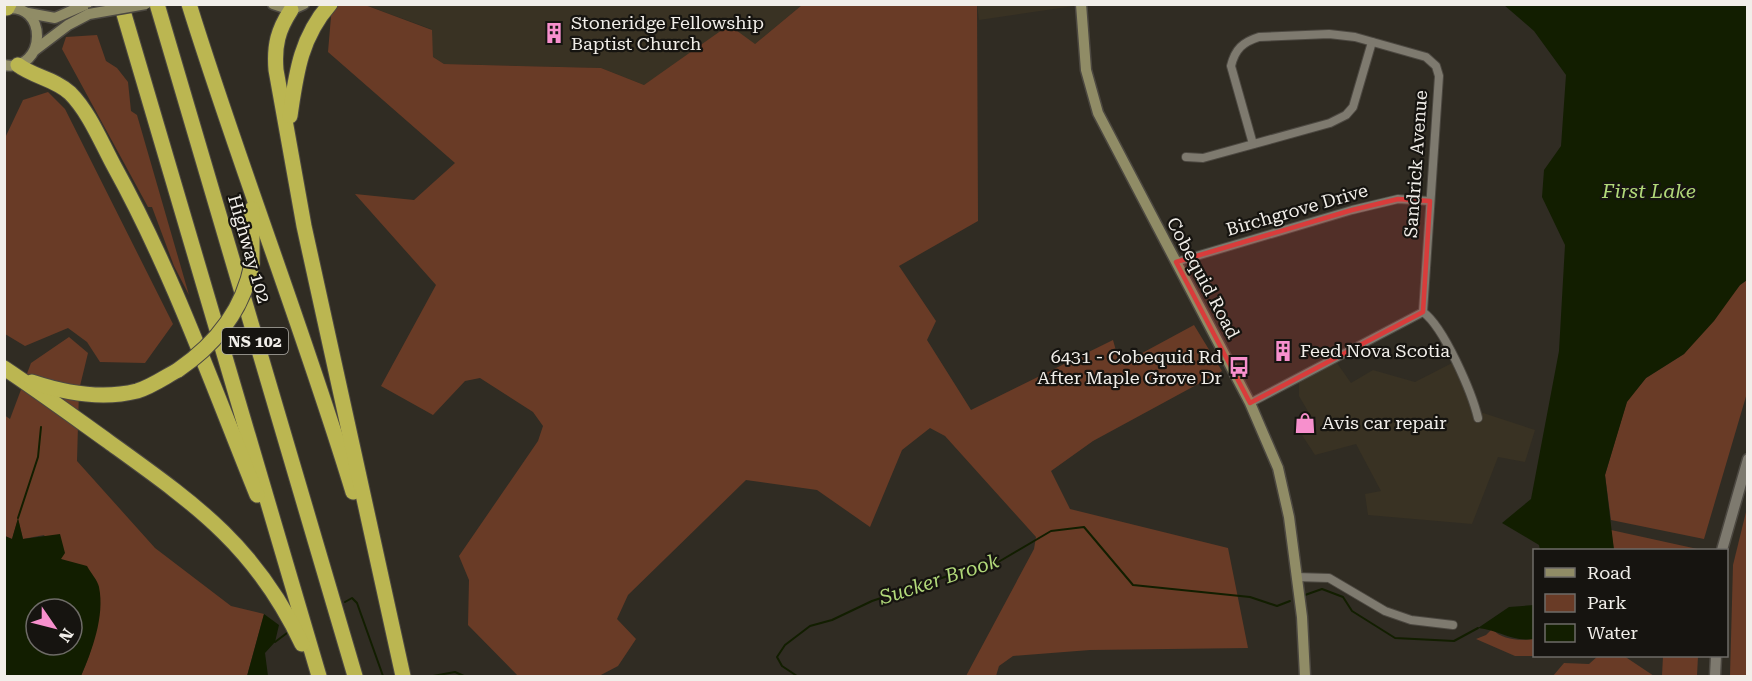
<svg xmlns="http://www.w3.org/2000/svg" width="1752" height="681" font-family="'Roboto Serif',serif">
<rect width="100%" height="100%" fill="#302c23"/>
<g fill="#393223">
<polygon points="977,4 1081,5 979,20"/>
<polygon points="365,5 802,5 755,44 655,78 644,85 601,68 444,64 433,57 431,29"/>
<polygon points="1454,362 1470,392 1471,409 1535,430 1525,462 1498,457 1472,524 1368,515 1365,494 1381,491 1356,444 1315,455 1302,435 1316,425 1299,396 1299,381 1337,363 1351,383 1373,370 1415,382"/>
</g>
<g fill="#693b26">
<polygon points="332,5 365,5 432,30 433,57 444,64 601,68 644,85 729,25 755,44 802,5 977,5 978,221 899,266 936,321 927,340 971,410 1113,340 1120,365 1194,325 1222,371 1093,441 1051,471 1070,509 1228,548 1248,648 1090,650 1013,656 999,666 996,676 966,676 1034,549 1036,537 945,436 930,428 902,450 870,527 817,490 746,480 628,595 617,619 636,639 618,666 599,676 518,676 468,625 469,580 459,556 538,441 543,426 533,412 480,378 465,381 433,415 381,386 436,285 355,194 414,200 455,163 328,52"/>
<polygon points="97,35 106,61 117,68 128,82 131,111 137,115 189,295 174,266 152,207 148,207 62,49 66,37"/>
<polygon points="48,92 65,109 173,324 145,363 100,362 87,342 68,328 25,346 5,334 5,138 23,100"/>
<polygon points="1747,280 1747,393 1704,539 1611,520 1605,475 1627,401 1646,378 1684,354 1740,285"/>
<path d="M 69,337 L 88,353 L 79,390 L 77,461 L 155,548 L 231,606 L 264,614 L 247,676 L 81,676 C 95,645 99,621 99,587 L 61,559 L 44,535 L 23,539 L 18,519 L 12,539 L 5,536 L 4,415 L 10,419 L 31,363 Z"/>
<polygon points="1747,508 1747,676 1730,676 1733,565"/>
<polygon points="1611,530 1702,550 1614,550"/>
<path d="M 1492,629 C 1502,640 1520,641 1534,639 L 1534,656 L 1547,656 L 1515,656 L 1476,639 L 1486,635 Z"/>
<polygon points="1598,656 1624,656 1654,676 1553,676 1564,663 1589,664"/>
<polygon points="1663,656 1698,656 1697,676 1662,676"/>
</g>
<g fill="#121e00" fill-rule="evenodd">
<polygon points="1504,5 1747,5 1747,280 1740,285 1714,321 1684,354 1646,378 1627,402 1605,475 1614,550 1540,550 1539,545 1502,523 1531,499 1559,351 1565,245 1542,197 1544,170 1561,146 1566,75 1534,31"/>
<path d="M 18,518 L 23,539 L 60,534 L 65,553 L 61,559 L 87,566 C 91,573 98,581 99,587 C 105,616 92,651 81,676 L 5,676 L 5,536 L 12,539 ZM 36,609 L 72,609 L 72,645 L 36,645 Z"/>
<path d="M 1534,605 L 1534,639 C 1512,642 1499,630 1478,628 L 1509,607 Z"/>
<polygon points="264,614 279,625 275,642 265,653 268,676 247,676"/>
</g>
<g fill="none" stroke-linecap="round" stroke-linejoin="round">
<g stroke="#121e00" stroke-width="2">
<polyline points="18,518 38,457 41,427"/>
<polyline points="1305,595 1322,589 1343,597 1352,611 1395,638 1454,641 1478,628"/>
<polyline points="345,602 352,598 357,603 383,676"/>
<polyline points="275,642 287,633"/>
<polyline points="433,676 455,672 464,676"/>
<polyline points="797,676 782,666 777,657 785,645 810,626 832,620 872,601 960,572 995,564 1051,531 1084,527 1133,585 1250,597 1277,606 1290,601"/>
</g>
<defs>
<g id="minor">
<polyline points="1186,157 1203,158 1330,123 1346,115 1353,107 1372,42"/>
<polyline points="1176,262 1352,210 1398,199 1430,201"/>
<path d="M 1423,312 C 1444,327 1472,393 1478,418"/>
<path d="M 1250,403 L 1423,312 L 1439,76 L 1436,66 L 1426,57 L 1355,37 L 1329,34 L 1259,37 C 1243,42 1235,49 1231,66 L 1253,144"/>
<polyline points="1296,577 1329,578 1385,611 1411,620 1453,625"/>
</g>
<g id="tertiary">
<polyline points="1722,550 1748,459"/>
<polyline points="1715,676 1716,656"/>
</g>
<g id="secondary">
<polyline points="273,4 291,10 304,4"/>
<polyline points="1081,4 1086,70 1098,113 1250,403 1278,468 1289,517 1302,617 1305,676"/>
<path d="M 4,9 C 49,0 47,73 4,65"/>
<polyline points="28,13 55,18 87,4"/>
<polyline points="35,50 68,25 89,14"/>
</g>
<g id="motorway">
<polyline points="121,4 319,676"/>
<polyline points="157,4 355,676"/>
<path d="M 189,4 C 240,168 303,328 353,492"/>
<polyline points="7,8 9,4"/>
<path d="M 291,10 C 278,30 274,45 276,70 L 304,226 L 403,676"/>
<path d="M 18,65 C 34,77 55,79 70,93 C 89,112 101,142 114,166 C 172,271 212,384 257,495"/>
<path d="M 290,116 C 296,75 300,38 330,4"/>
<polyline points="252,209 252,264"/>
<path d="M 4,368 C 40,392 74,417 109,442 C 195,504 255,545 302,644"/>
<path d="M 32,382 C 65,393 101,400 137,391 C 151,387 165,377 178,370"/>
</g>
</defs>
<use href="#minor" stroke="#4c4841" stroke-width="10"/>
<use href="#tertiary" stroke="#4c4841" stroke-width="13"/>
<use href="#secondary" stroke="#4c4841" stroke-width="13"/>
<use href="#motorway" stroke="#4c4841" stroke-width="17"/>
<use href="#minor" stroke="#7e7a6f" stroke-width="8"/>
<use href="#tertiary" stroke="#7e7a6f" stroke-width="10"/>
<use href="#secondary" stroke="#908c66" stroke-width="10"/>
<use href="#motorway" stroke="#bbb651" stroke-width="15"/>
<defs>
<polyline id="secondary-bridge" points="89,14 146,4"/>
<path id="motorway-bridge" d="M 178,370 C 216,344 243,310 252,264"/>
</defs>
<use href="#secondary-bridge" stroke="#4c4841" stroke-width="13" stroke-linecap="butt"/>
<use href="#motorway-bridge" stroke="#4c4841" stroke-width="17" stroke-linecap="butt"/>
<use href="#secondary-bridge" stroke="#908c66" stroke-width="10"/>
<use href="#motorway-bridge" stroke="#bbb651" stroke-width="15"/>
</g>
<path fill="#d93c3b" fill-opacity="0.2" stroke="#d93c3b" stroke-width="4.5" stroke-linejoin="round" d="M 1398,199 L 1430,201 L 1423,312 L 1250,403 L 1176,262 L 1352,210 Z"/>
<defs>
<symbol id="building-bare" viewBox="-9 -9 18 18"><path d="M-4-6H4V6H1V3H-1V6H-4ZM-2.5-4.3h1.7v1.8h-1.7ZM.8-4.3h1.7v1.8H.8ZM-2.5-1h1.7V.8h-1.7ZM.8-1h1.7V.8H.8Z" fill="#f790cd" stroke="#161410" stroke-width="2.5" paint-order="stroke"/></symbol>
<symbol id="bus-bare" viewBox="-9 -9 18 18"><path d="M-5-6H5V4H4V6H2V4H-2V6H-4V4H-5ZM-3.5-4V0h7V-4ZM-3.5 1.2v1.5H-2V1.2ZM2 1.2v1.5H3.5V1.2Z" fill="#f790cd" stroke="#161410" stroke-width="2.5" paint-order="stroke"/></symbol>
<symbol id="shop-bare" viewBox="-9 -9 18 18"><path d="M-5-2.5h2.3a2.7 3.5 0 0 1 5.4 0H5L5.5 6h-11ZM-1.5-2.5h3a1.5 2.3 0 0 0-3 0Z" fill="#f790cd" stroke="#161410" stroke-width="2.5" paint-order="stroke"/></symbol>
</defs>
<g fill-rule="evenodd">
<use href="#building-bare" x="539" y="18" width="30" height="30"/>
<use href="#building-bare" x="1268" y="336" width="30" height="30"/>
<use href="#bus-bare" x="1224" y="352" width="30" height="30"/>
<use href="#shop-bare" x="1290" y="408" width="30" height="30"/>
</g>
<g text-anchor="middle" stroke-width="4.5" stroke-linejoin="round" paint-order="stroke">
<rect fill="#161410" stroke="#afada8" stroke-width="1.5" x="222" y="328" width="66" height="26" rx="4.5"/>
<g font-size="16" font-weight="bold" fill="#f1eee9">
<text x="255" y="347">NS 102</text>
</g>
<g font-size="18" fill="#f1eee9" stroke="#161410" text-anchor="start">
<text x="571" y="29">Stoneridge Fellowship<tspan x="571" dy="21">Baptist Church</tspan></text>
<text x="1300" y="357">Feed Nova Scotia</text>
<text x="1222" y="363" text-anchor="end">6431 - Cobequid Rd<tspan x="1222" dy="21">After Maple Grove Dr</tspan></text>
<text x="1322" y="429">Avis car repair</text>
</g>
<g font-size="18" fill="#f1eee9" stroke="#161410">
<text transform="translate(1416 164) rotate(-86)" y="6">Sandrick Avenue</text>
<text transform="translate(1297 210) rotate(-16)" y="6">Birchgrove Drive</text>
<text transform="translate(249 249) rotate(74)" y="6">Highway 102</text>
<text transform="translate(1203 278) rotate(62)" y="6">Cobequid Road</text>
</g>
<g font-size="20" font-style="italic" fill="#b1d879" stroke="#161410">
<text x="1649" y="198">First Lake</text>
<text transform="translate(939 579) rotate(-18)" y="7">Sucker Brook</text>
</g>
</g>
<rect width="1752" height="681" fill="none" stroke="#f1eee9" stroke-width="12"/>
<rect x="1533" y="549" width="195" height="108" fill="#161410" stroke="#6e6b67" stroke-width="1.5"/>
<rect x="1545" y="568" width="30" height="9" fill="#908c66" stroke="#6e6b67" stroke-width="1.5"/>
<text x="1587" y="579" font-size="18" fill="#f1eee9">Road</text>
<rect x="1545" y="594" width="30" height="18" fill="#693b26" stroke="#6e6b67" stroke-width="1.5"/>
<text x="1587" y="609" font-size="18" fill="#f1eee9">Park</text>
<rect x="1545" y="624" width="30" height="18" fill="#121e00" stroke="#6e6b67" stroke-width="1.5"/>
<text x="1587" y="639" font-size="18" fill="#f1eee9">Water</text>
<g transform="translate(54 627) rotate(125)"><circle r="28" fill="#161410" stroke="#6e6b67" stroke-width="1.5"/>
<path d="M0-4.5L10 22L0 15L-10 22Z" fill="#f790cd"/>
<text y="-9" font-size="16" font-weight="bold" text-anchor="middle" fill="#f1eee9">N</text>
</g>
</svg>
